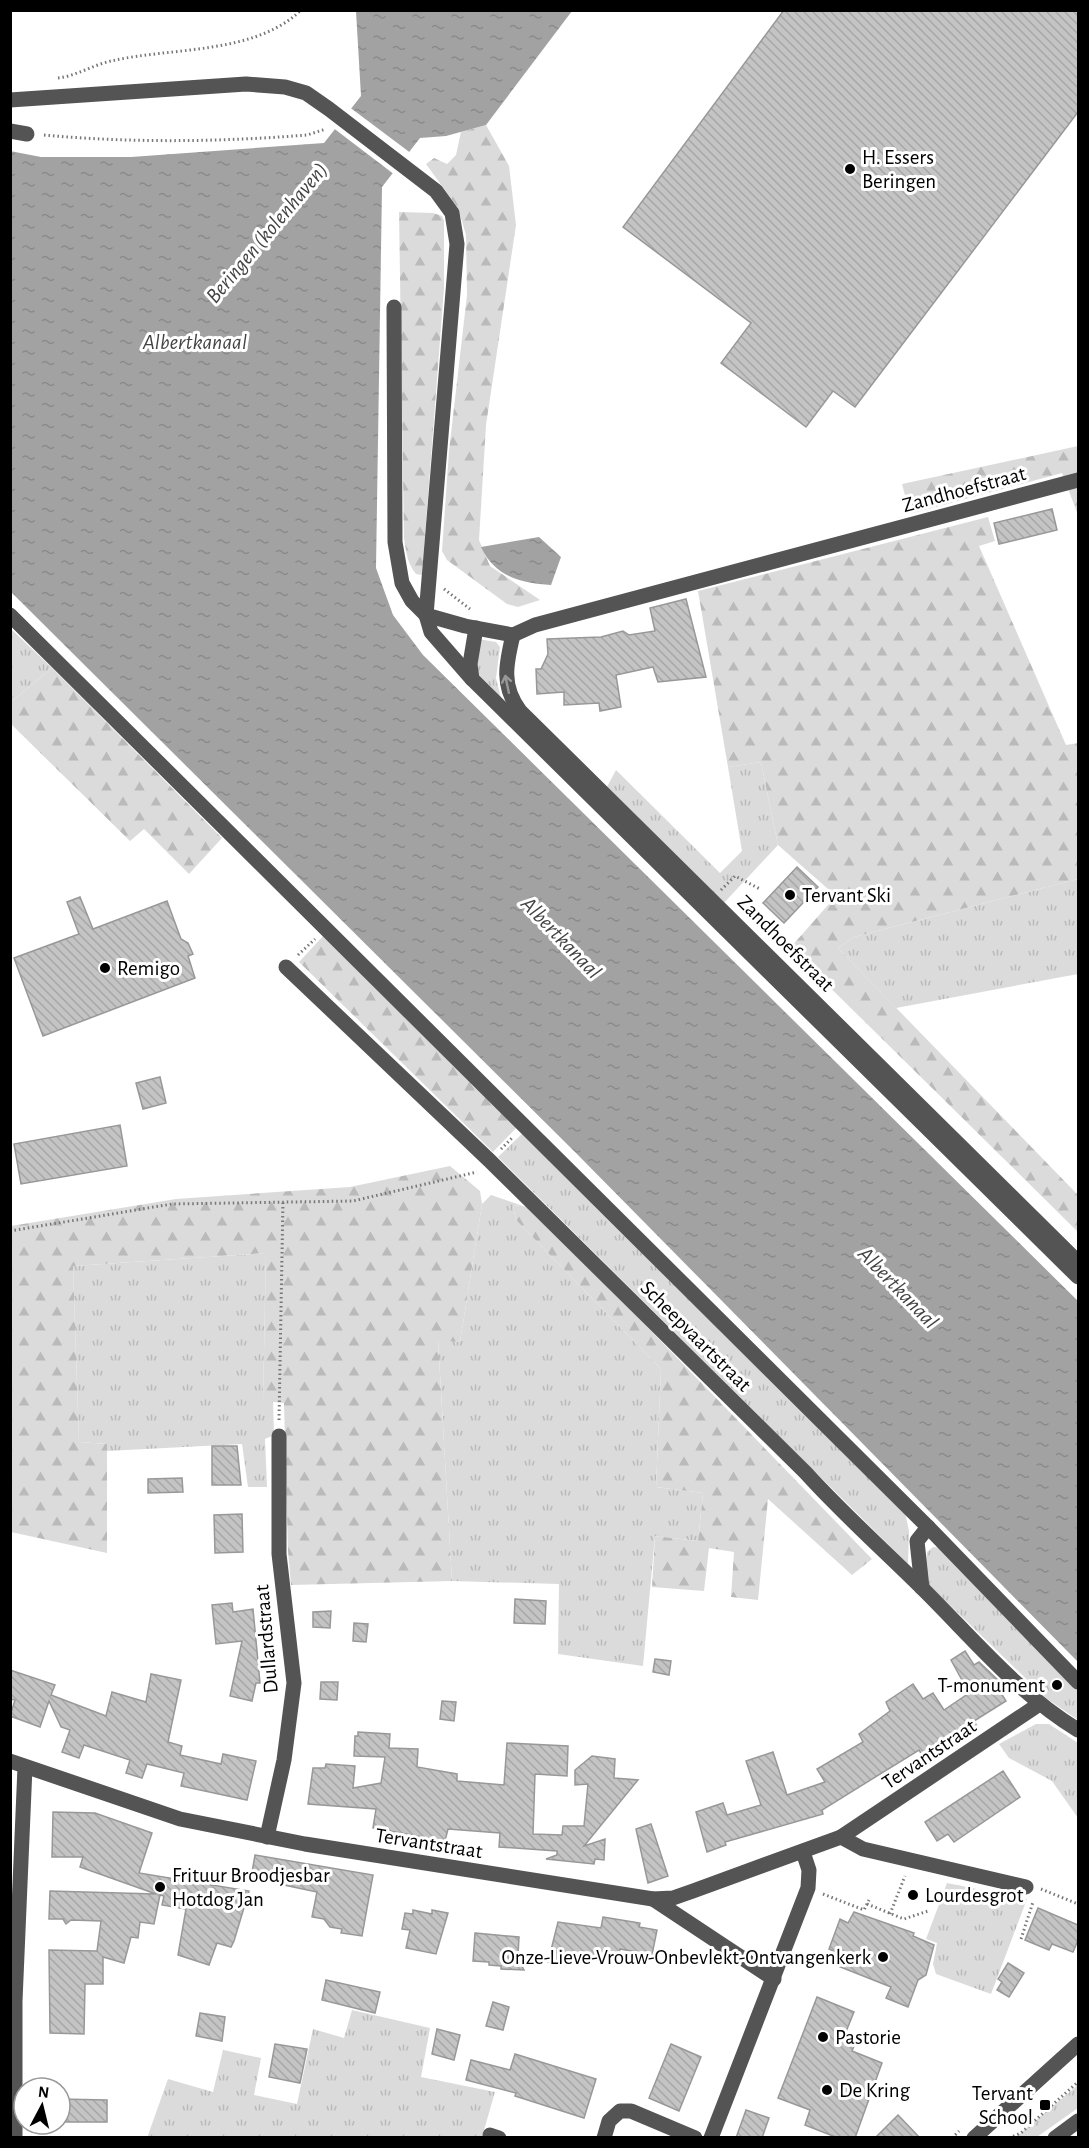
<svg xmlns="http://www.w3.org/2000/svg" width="1089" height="2148" font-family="'Alegreya Sans',sans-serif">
<defs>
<pattern id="grass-tufts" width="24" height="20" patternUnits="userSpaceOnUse" patternTransform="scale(1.5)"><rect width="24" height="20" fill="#dbdbdb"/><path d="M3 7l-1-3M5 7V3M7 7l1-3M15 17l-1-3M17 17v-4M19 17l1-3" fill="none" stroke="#bababa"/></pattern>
<pattern id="forest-firs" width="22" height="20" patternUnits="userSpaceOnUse" patternTransform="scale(1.5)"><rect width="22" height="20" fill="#dbdbdb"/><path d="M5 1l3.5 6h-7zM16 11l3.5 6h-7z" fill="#bababa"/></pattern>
<pattern id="water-ripples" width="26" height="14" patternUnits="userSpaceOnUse" patternTransform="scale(1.5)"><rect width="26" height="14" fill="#a2a2a2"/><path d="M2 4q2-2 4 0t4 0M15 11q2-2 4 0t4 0" fill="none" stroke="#8a8a8a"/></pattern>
<pattern id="building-back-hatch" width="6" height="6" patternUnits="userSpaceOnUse" patternTransform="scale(1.5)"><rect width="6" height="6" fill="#c4c4c4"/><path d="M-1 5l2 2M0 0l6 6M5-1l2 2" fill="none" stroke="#a7a7a7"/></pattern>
</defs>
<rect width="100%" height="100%" fill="#fff"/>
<g fill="url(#grass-tufts)">
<polygon points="10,628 52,668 11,702 10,702"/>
<polygon points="478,639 496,642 500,647 496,678 501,698 476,675"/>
<polygon points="761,762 778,845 722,905 607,787 616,770 720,873 742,851 728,767"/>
<polygon points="1078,879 1078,974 896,1008 838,948 854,937"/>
<polygon points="525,1131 905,1512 909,1531 908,1564 498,1157"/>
<polygon points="491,1195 520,1205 513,1206 516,1220 661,1369 656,1487 703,1493 698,1541 655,1536 643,1666 558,1654 559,1584 452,1581 438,1339 460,1342 482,1204"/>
<polygon points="266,1253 263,1401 273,1401 274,1435 265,1439 267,1487 248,1487 242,1444 107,1451 107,1444 79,1442 73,1266"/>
<polygon points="933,1547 940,1548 1078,1688 1078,1720 1046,1698 928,1584 925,1572 927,1552"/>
<polygon points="1036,1724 1049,1724 1078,1743 1078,1818 1052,1781 1009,1758 999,1744"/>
<polygon points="947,1883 1027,1899 991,1994 936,1974 933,1964 937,1943 926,1939"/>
<polygon points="352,2010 430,2028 421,2077 495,2092 482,2137 147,2138 168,2079 213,2092 223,2050 261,2058 254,2095 297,2104 313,2029 344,2038"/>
<polygon points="1078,2085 1078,2108 1037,2137 1016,2137"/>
</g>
<g fill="url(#forest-firs)">
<polygon points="486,125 509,166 516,225 486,425 479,540 490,566 540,600 518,607 507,604 447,560 442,551 449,451 467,295 466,235 458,208 426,164 434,158 447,164 456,155 461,132"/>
<path d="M 399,212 L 433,213 L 442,216 L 444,221 L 444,288 L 422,575 L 416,574 C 407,563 406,551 404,538 Z"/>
<polygon points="1078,446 1078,515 1062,473 910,514 902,484"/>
<polygon points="988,517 995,541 979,546 1066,745 1078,743 1078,879 854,937 838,948 1078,1195 1078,1232 790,948 836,896 778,845 761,762 728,767 698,591"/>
<polygon points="52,668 222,838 189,874 144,829 130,841 11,724 11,702"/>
<polygon points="325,934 519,1125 493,1152 299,962"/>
<polygon points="450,1166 480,1191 482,1204 460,1342 438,1340 452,1581 291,1585 288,1551 284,1403 263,1401 266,1253 73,1266 79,1442 107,1444 107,1553 11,1532 11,1226 176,1199 350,1187"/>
<polygon points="520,1205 528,1208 592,1270 872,1559 852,1575 768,1499 758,1600 731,1597 734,1552 709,1548 704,1591 652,1587 655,1536 698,1541 703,1493 656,1487 661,1369 516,1220 513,1206"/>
</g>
<g fill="url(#water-ripples)">
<polygon points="356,11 572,11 486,125 446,136 420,138 382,187 376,568 393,615 423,655 1078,1301 1078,1662 576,1153 11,592 10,151 41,157 131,157 324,143 361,96"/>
<path d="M 539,537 L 561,557 L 551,585 C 521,583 495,577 481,547 Z"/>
</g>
<polygon fill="#fff" points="348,106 412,154 395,175 332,127"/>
<g fill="url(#building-back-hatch)" stroke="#989898" stroke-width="1.5">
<polygon points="784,10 1078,10 1078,112 855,407 833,391 806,427 721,363 751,323 623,227"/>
<polygon points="1052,509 1057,530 999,544 994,523"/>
<polygon points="686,599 706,677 658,682 653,667 616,675 621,707 600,711 599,703 564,705 564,692 537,694 536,669 541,669 548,654 547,639 601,637 623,631 629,635 655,631 650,608"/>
<polygon points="797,867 818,887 784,923 763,903"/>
<polygon points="80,897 93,929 167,901 181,939 188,943 193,954 188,956 195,978 43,1036 14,958 79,934 67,902"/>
<polygon points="160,1077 166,1103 143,1109 136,1083"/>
<polygon points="120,1125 127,1166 21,1184 14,1144"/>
<polygon points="212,1446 237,1446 241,1485 212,1485"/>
<polygon points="182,1478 183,1492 148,1493 148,1479"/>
<polygon points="242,1514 243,1552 215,1553 214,1515"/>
<polygon points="515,1599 546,1601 545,1624 514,1623"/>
<polygon points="232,1603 233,1612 253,1609 260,1683 256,1683 252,1701 230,1696 242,1641 216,1644 212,1605"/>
<polygon points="331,1611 330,1628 313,1627 313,1612"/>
<polygon points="354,1623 368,1624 366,1642 353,1641"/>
<polygon points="965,1651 974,1665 979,1662 998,1680 994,1682 1006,1701 974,1721 979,1730 927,1763 919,1750 822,1810 823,1814 725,1842 726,1845 707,1852 696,1812 723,1803 727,1815 761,1805 746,1761 773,1752 787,1795 825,1782 817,1769 863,1742 859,1734 890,1711 886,1702 913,1684 923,1699 933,1693 944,1710 969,1693 951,1660"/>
<polygon points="655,1659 671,1661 669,1675 653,1672"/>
<polygon points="10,1670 55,1685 51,1695 106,1716 112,1692 146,1702 151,1674 181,1680 168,1742 182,1746 180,1755 221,1764 223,1754 256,1761 247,1800 181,1786 184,1773 147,1764 142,1778 126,1773 130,1760 84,1745 79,1758 62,1752 70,1730 61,1727 49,1701 40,1727 10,1716 15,1700 10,1699"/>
<polygon points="321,1682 338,1682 337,1700 320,1699"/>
<polygon points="442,1701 456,1702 454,1721 440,1719"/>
<polygon points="358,1732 390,1734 389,1748 418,1749 417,1767 457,1774 457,1781 504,1785 507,1743 568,1746 567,1776 535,1774 533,1834 562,1835 563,1826 584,1826 588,1784 575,1785 575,1770 592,1756 615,1759 614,1778 638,1780 584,1846 605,1839 604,1860 595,1859 594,1864 546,1859 557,1855 557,1851 499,1847 500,1833 448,1829 445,1841 373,1828 376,1809 308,1804 313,1768 325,1768 326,1764 355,1766 353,1788 381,1783 385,1757 354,1756 355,1736 358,1736"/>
<polygon points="1003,1771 1020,1797 954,1842 948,1834 937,1841 925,1822"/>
<polygon points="53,1812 95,1813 152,1833 139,1873 249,1891 234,1941 231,1947 217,1943 209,1965 178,1955 186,1909 162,1905 164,1896 160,1895 154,1924 140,1922 138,1938 131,1937 124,1963 103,1957 103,1984 85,1984 84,2034 50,2033 49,1950 97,1951 101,1921 71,1920 66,1924 63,1919 49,1919 50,1891 156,1894 80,1867 83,1857 52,1857"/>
<polygon points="651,1824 668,1876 648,1883 636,1829"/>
<polygon points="255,1855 373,1875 362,1936 341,1933 342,1929 330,1927 324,1919 312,1917 317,1892 251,1878"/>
<polygon points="1038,1908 1078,1925 1078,1940 1073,1952 1052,1944 1049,1950 1025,1940"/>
<polygon points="413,1910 432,1914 432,1910 448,1913 436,1954 406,1948 410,1930 402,1929 405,1913 413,1914"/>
<polygon points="854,1912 914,1933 913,1936 934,1945 926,1975 918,1980 908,2007 886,1998 891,1987 833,1964 836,1952 829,1949 840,1919 848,1923"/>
<polygon points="603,1917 640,1923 639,1927 657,1930 652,1955 620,1949 618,1962 579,1955 577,1963 566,1961 565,1965 548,1962 558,1922 601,1928"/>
<polygon points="475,1933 519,1937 518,1955 515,1954 524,1970 501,1969 501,1966 489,1965 489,1962 473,1961"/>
<polygon points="1008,1963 1024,1973 1009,1997 997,1990 1002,1982 998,1979"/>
<polygon points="326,1980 380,1992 375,2013 322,2000"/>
<polygon points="817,1997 854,2012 843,2039 855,2044 852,2051 882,2063 855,2138 838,2138 805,2125 810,2110 778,2098"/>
<polygon points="493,2002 509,2007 503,2030 486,2026"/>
<polygon points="200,2013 225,2017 222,2041 196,2036"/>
<polygon points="437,2029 460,2035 454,2060 432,2054"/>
<polygon points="275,2044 307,2049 300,2083 269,2077"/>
<polygon points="671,2044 701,2057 679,2111 649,2098"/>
<polygon points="515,2054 596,2079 584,2118 515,2096 516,2093 466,2080 471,2060 510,2070"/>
<polygon points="60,2099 107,2100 107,2122 60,2122"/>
<polygon points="746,2110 769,2118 762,2138 736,2138"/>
<polygon points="898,2115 920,2138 875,2138"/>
</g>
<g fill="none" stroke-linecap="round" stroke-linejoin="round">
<g stroke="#767676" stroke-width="3" stroke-dasharray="1.5 3" stroke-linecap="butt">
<path d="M 58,78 C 76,76 93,65 111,61 C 171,47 255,55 301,10"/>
<path d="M 44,135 C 130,143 220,142 307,135 L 326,129"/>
<polyline points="444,589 470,609"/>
<polyline points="721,890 735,876 760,889"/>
<polyline points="298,955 315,939"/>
<polyline points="501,1149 513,1137"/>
<polyline points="10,1231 172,1204 353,1201 477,1172"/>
<polyline points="279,1420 283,1200"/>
<polyline points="1041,1889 1078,1904"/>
<polyline points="823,1894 864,1910 869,1900"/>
<polyline points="867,1904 904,1919 928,1911"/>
<polyline points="890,1914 905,1876"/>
<polyline points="1021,1939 1033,1902"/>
<polyline points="952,2138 959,2131"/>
<polyline points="1009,2138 1021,2133 1078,2082"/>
</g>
<g stroke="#545454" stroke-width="15">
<polyline points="10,100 246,84 285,87 306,93 329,109 436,191 452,213 457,244 426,615 431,632 472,679"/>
<polyline points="10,131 27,134"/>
<polyline points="394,307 395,542 402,583 412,601 426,615"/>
<polyline points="10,615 928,1527 1078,1682"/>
<polyline points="426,615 465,626 513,635 535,625 1078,480"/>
<polyline points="476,628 470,664 472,679 1078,1277"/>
<path d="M 513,635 C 506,664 501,686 520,711 L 1078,1262"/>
<path d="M 286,967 L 489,1160 L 806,1473 C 844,1515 886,1552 926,1592 C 975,1641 1020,1695 1078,1730"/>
<polyline points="922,1588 917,1541 928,1527"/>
<polyline points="10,1761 180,1819 305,1844 653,1899 673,1898 693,1891 841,1837 1038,1705"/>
<polyline points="267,1837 284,1760 294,1683 279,1554 279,1436"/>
<polyline points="841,1837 863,1849 1026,1887"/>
<polyline points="653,1899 774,1979"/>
<polyline points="490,2135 499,2138"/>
<polyline points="15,2138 15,2001 25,1767"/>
<polyline points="604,2138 609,2121 620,2111 631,2111 695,2138"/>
<polyline points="711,2138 808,1888 809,1870 803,1852"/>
<polyline points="974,2138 1078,2044"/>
<polyline points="1055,2138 1078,2121"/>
</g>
</g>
<defs><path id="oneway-shaft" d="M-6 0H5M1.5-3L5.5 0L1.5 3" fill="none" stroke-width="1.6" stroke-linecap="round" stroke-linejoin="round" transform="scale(1.5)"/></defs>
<use stroke="#989898" href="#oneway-shaft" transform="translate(507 684) rotate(-102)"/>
<g fill="#000" stroke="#fff" stroke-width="2">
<circle cx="850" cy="169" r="6"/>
<circle cx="790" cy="895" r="6"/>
<circle cx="105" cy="968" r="6"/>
<circle cx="1057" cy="1685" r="6"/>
<circle cx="160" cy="1887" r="6"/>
<circle cx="913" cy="1895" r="6"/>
<circle cx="883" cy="1957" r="6"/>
<circle cx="823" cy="2037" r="6"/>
<circle cx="827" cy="2090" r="6"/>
<rect x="1039" y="2099" width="12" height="12" rx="3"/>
</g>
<g text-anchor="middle" stroke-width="6" stroke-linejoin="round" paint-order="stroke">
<g font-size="21" fill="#000" stroke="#fff" text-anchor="start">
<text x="862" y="164">H. Essers<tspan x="862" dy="24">Beringen</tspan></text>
<text x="802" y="902">Tervant Ski</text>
<text x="117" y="975">Remigo</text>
<text x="1045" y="1692" text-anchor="end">T-monument</text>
<text x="172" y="1882">Frituur Broodjesbar<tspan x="172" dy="24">Hotdog Jan</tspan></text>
<text x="925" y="1902">Lourdesgrot</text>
<text x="871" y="1964" text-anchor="end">Onze-Lieve-Vrouw-Onbevlekt-Ontvangenkerk</text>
<text x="835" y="2044">Pastorie</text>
<text x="839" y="2097">De Kring</text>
<text x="1033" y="2100" text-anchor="end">Tervant<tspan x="1033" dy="24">School</tspan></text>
</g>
<g font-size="21" fill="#000" stroke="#fff">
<text transform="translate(964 489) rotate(-15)" y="7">Zandhoefstraat</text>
<text transform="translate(786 943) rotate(45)" y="7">Zandhoefstraat</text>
<text transform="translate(696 1336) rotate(45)" y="7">Scheepvaartstraat</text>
<text transform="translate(266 1639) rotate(-95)" y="7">Dullardstraat</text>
<text transform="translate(929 1754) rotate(-34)" y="7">Tervantstraat</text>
<text transform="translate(429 1843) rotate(9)" y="7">Tervantstraat</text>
</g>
<g font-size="22" font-style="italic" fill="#434343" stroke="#fff">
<text transform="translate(266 232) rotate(-50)" y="8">Beringen (kolenhaven)</text>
<text x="195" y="349">Albertkanaal</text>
<text transform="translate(562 937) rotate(46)" y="8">Albertkanaal</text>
<text transform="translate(899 1287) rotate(46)" y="8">Albertkanaal</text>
</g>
</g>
<rect width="1089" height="2148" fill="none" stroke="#000000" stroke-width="24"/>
<g transform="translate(42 2106) rotate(7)"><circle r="28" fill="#ffffff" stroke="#999999" stroke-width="1.5"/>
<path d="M0-4.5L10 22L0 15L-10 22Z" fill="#000000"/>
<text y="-9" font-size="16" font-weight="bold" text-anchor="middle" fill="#000000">N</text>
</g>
</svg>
